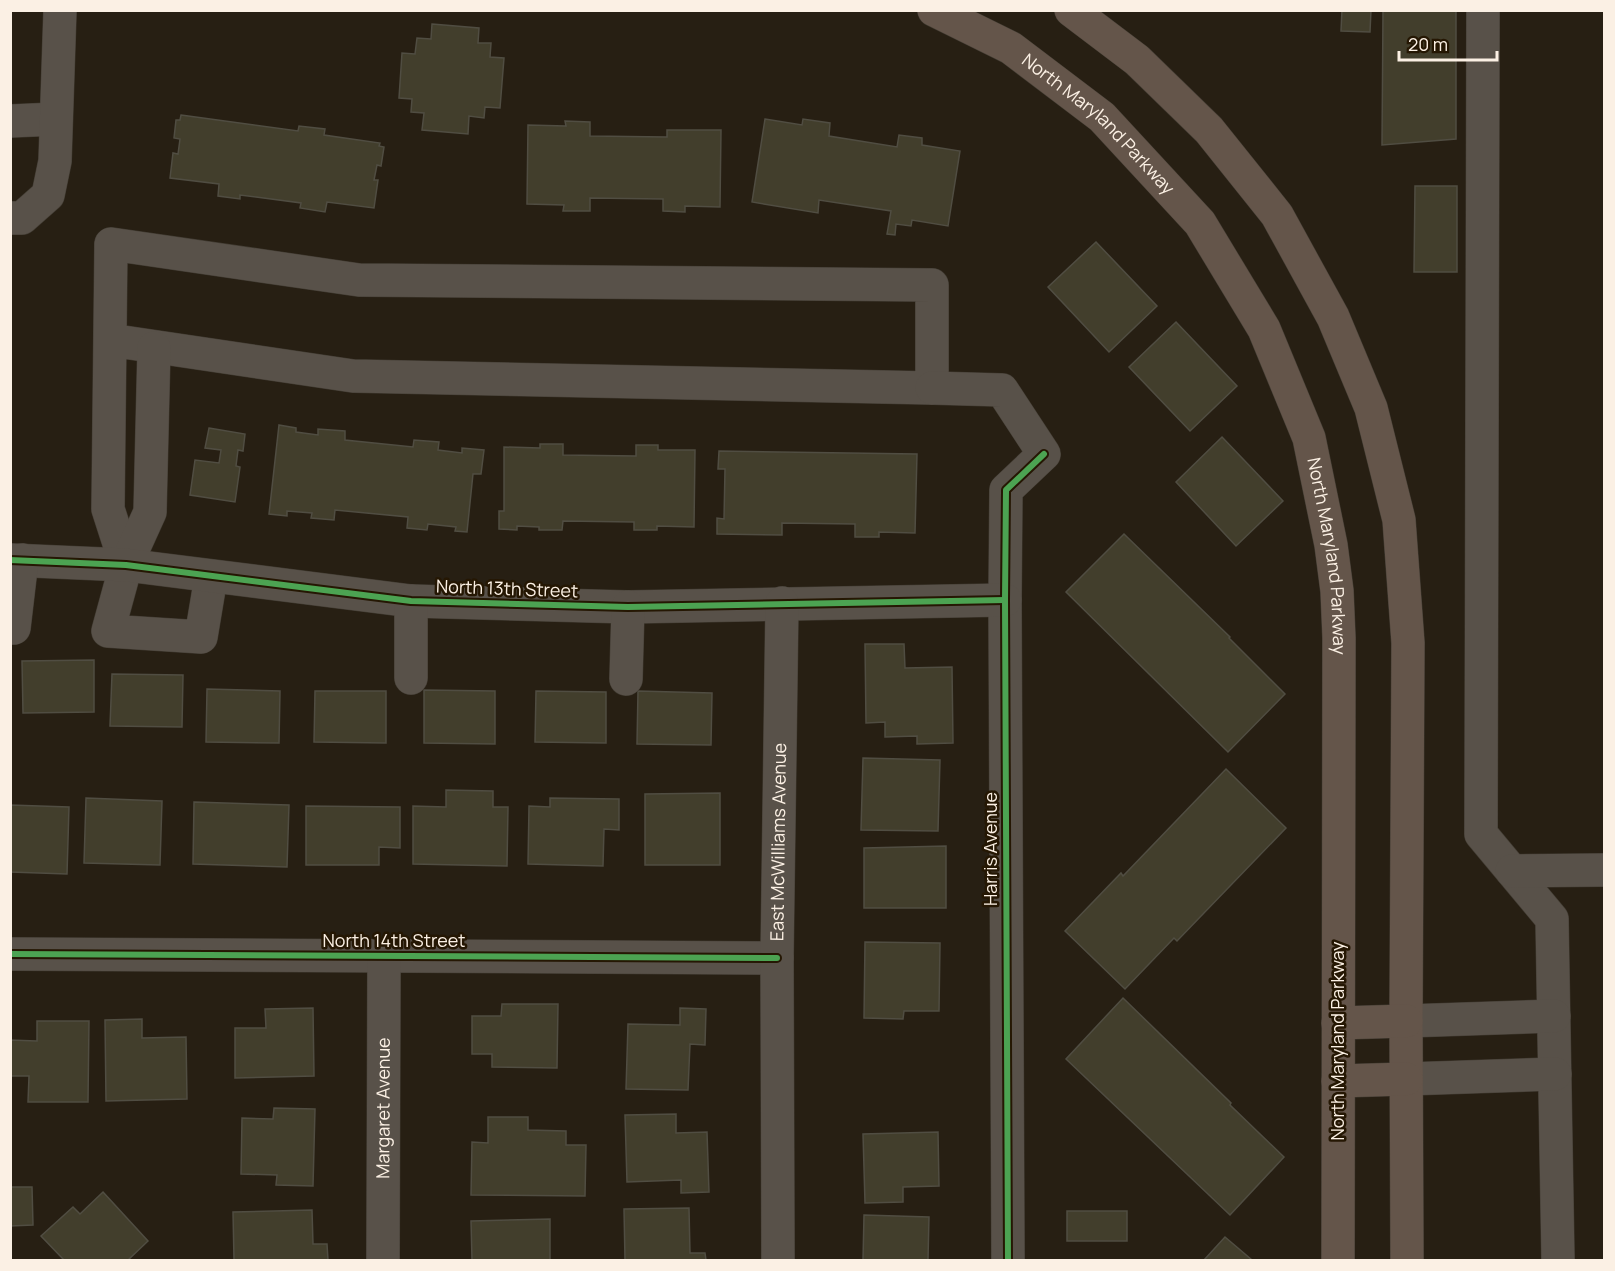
<svg xmlns="http://www.w3.org/2000/svg" width="1615" height="1271" font-family="Manrope,sans-serif">
<rect width="100%" height="100%" fill="#271f13"/>
<g fill="#423e2c" stroke="#504d42" stroke-width="1.5">
<polygon points="1342,10 1371,10 1370,32 1341,31"/>
<polygon points="1383,10 1456,10 1456,139 1382,145"/>
<polygon points="432,24 479,28 478,43 491,43 490,57 504,58 500,108 485,107 484,118 469,116 468,134 422,130 424,113 411,112 412,99 399,98 402,53 415,54 417,38 431,39"/>
<polygon points="181,115 298,131 299,126 325,129 324,135 380,143 379,146 384,147 381,166 377,165 374,180 378,180 374,208 327,202 325,212 300,208 301,203 240,195 240,199 218,196 219,184 170,178 173,153 178,154 180,139 174,138 176,120 180,120"/>
<polygon points="765,119 802,125 803,119 830,123 829,136 897,147 899,135 922,138 922,145 960,151 948,226 912,220 911,226 896,224 895,235 887,234 891,211 819,200 818,213 752,202"/>
<polygon points="565,121 590,122 590,136 667,137 667,130 721,130 720,207 685,206 685,212 663,211 663,199 590,198 590,211 563,211 564,205 527,204 528,125 566,126"/>
<polygon points="1415,186 1457,186 1457,272 1414,272"/>
<polygon points="1096,242 1157,306 1109,352 1048,287"/>
<polygon points="1176,322 1237,386 1190,431 1129,367"/>
<polygon points="279,425 296,428 296,432 318,435 318,429 345,431 345,440 413,447 414,440 439,442 438,450 462,453 462,448 484,450 481,474 473,474 467,532 455,531 456,527 428,524 427,530 407,528 408,517 335,510 334,520 311,518 312,513 287,511 287,516 269,514"/>
<polygon points="209,428 245,434 243,451 238,450 236,466 240,467 235,502 190,495 195,460 219,463 221,450 205,448"/>
<polygon points="1222,437 1283,501 1236,546 1176,482"/>
<polygon points="540,444 563,444 563,455 636,456 636,445 658,445 658,450 695,450 694,527 657,526 657,530 634,530 634,522 563,521 562,530 539,530 539,527 517,526 517,530 499,529 499,511 504,511 504,447 540,448"/>
<polygon points="719,451 917,454 915,533 879,532 879,537 855,537 855,524 782,523 782,535 717,534 717,518 724,519 725,469 718,469"/>
<polygon points="1124,534 1230,637 1229,638 1285,694 1228,752 1066,592"/>
<polygon points="865,644 904,644 905,668 952,667 953,743 917,744 917,736 885,737 885,722 866,723"/>
<polygon points="94,660 94,712 23,713 22,661"/>
<polygon points="112,674 183,675 182,727 110,726"/>
<polygon points="207,689 280,691 279,743 206,742"/>
<polygon points="424,690 495,691 495,744 424,743"/>
<polygon points="315,691 386,691 386,743 314,742"/>
<polygon points="536,691 606,692 606,743 535,742"/>
<polygon points="638,691 712,693 711,745 637,744"/>
<polygon points="863,758 940,760 938,831 861,830"/>
<polygon points="1226,769 1286,828 1177,941 1174,938 1125,989 1065,931 1121,873 1123,876"/>
<polygon points="446,790 493,791 493,807 508,807 507,866 413,864 413,806 446,807"/>
<polygon points="720,793 720,865 645,865 645,794"/>
<polygon points="86,798 162,801 160,865 84,863"/>
<polygon points="550,798 619,799 619,830 604,829 603,866 528,864 529,806 550,807"/>
<polygon points="194,802 289,805 287,867 193,864"/>
<polygon points="10,805 69,807 67,874 10,872"/>
<polygon points="306,806 400,807 400,848 379,847 379,865 306,865"/>
<polygon points="946,846 946,908 864,908 864,848"/>
<polygon points="865,942 940,943 939,1011 904,1011 903,1019 864,1018"/>
<polygon points="1123,998 1231,1103 1230,1105 1284,1157 1230,1215 1066,1059"/>
<polygon points="502,1004 558,1004 557,1068 492,1067 492,1054 472,1054 472,1016 501,1016"/>
<polygon points="313,1008 314,1076 235,1078 235,1028 266,1028 265,1009"/>
<polygon points="680,1008 706,1009 705,1045 690,1044 688,1090 626,1089 628,1024 680,1025"/>
<polygon points="142,1019 142,1038 186,1037 187,1099 106,1101 105,1020"/>
<polygon points="37,1021 89,1021 88,1102 28,1102 29,1076 10,1076 10,1040 37,1041"/>
<polygon points="274,1108 315,1109 313,1186 276,1185 277,1175 241,1174 242,1118 273,1119"/>
<polygon points="676,1114 676,1133 707,1132 709,1192 681,1193 681,1180 627,1182 625,1115"/>
<polygon points="488,1117 528,1117 528,1130 566,1131 566,1145 586,1145 585,1196 471,1195 472,1142 488,1143"/>
<polygon points="938,1132 939,1186 903,1187 903,1202 865,1203 863,1134"/>
<polygon points="10,1187 32,1187 33,1225 10,1226"/>
<polygon points="103,1192 148,1241 128,1260 64,1260 41,1236 73,1207 80,1214"/>
<polygon points="689,1208 690,1253 705,1253 706,1260 625,1260 624,1209"/>
<polygon points="312,1210 313,1244 327,1244 328,1260 234,1260 233,1212"/>
<rect x="1067" y="1211" width="60" height="30"/>
<polygon points="864,1215 929,1217 928,1260 863,1260"/>
<polygon points="550,1219 550,1260 472,1260 471,1221"/>
<polygon points="1225,1237 1252,1260 1204,1260"/>
</g>
<g fill="none" stroke-linecap="round" stroke-linejoin="round">
<defs>
<g id="minor">
<polyline points="1483,10 1481,834 1552,919 1558,1260"/>
<polyline points="10,121 56,119"/>
<polyline points="10,218 22,218 48,195 55,161 60,10"/>
<polyline points="110,340 353,376 932,388 932,285 359,280 111,244 108,509 126,565"/>
<polyline points="154,348 150,512 126,565 108,631 201,637 211,577"/>
<polyline points="932,388 1002,390 1044,454 1006,490 1005,600 1008,1260"/>
<polyline points="10,560 126,565 411,601 628,607 1005,600"/>
<polyline points="411,601 411,678"/>
<polyline points="14,628 22,560"/>
<polyline points="626,679 628,607"/>
<polyline points="1512,871 1604,870"/>
<polyline points="10,954 777,958"/>
<polyline points="1406,1021 1554,1016"/>
<polyline points="1406,1079 1555,1074"/>
<path id="s1" d="M 383,1260 L 384,956"/>
<path id="s2" d="M 778,1260 L 777,958 L 782,603"/>
</g>
<g id="major">
<path id="s3" d="M 934,10 L 1011,48 L 1102,117 L 1200,223 L 1264,329 L 1309,438 L 1331,545 L 1337,591 L 1339,638 L 1338,1260"/>
<polyline points="1071,10 1137,60 1209,130 1277,215 1333,317 1371,408 1399,520 1408,643 1406,1021 1407,1260"/>
<polyline points="1338,1023 1406,1021"/>
<polyline points="1338,1081 1406,1079"/>
</g>
</defs>
<use href="#minor" stroke="#423c33" stroke-width="34"/>
<use href="#major" stroke="#423c33" stroke-width="34"/>
<use href="#minor" stroke="#585149" stroke-width="33"/>
<use href="#major" stroke="#64554a" stroke-width="33"/>
<defs>
<g id="cycleway">
<polyline points="10,560 126,565 411,601 628,607 1005,600"/>
<polyline points="10,954 777,958"/>
<polyline points="1008,1260 1005,600 1006,490 1044,454"/>
</g>
</defs>
<use href="#cycleway" stroke="#251703" stroke-width="10"/>
<use href="#cycleway" stroke="#4ca352" stroke-width="6"/>
</g>
<g text-anchor="middle" stroke-width="5" stroke-linejoin="round" paint-order="stroke">
<g font-size="18" fill="#fbf0e4" stroke="#251703">
<text dy="6" stroke="none"><textPath href="#s3" startOffset="202">North Maryland Parkway</textPath></text>
<text dy="6" stroke="none"><textPath href="#s3" startOffset="706">North Maryland Parkway</textPath></text>
<text transform="translate(507 589) rotate(2)" y="6">North 13th Street</text>
<text dy="6" stroke="none"><textPath href="#s2" startOffset="418">East McWilliams Avenue</textPath></text>
<text transform="translate(991 849) rotate(-90)" y="6">Harris Avenue</text>
<text x="394" y="947">North 14th Street</text>
<text transform="translate(1338 1041) rotate(-90)" y="6">North Maryland Parkway</text>
<text dy="6" stroke="none"><textPath href="#s1" startOffset="152">Margaret Avenue</textPath></text>
</g>
</g>
<rect width="1615" height="1271" fill="none" stroke="#fbf0e4" stroke-width="24"/>
<path d="M1399 51v9h98v-9" fill="none" stroke="#fbf0e4" stroke-width="3"/>
<text x="1408" y="51" font-size="18" fill="#fbf0e4" stroke="#251703" stroke-width="4.5" paint-order="stroke">20 m</text>
</svg>
